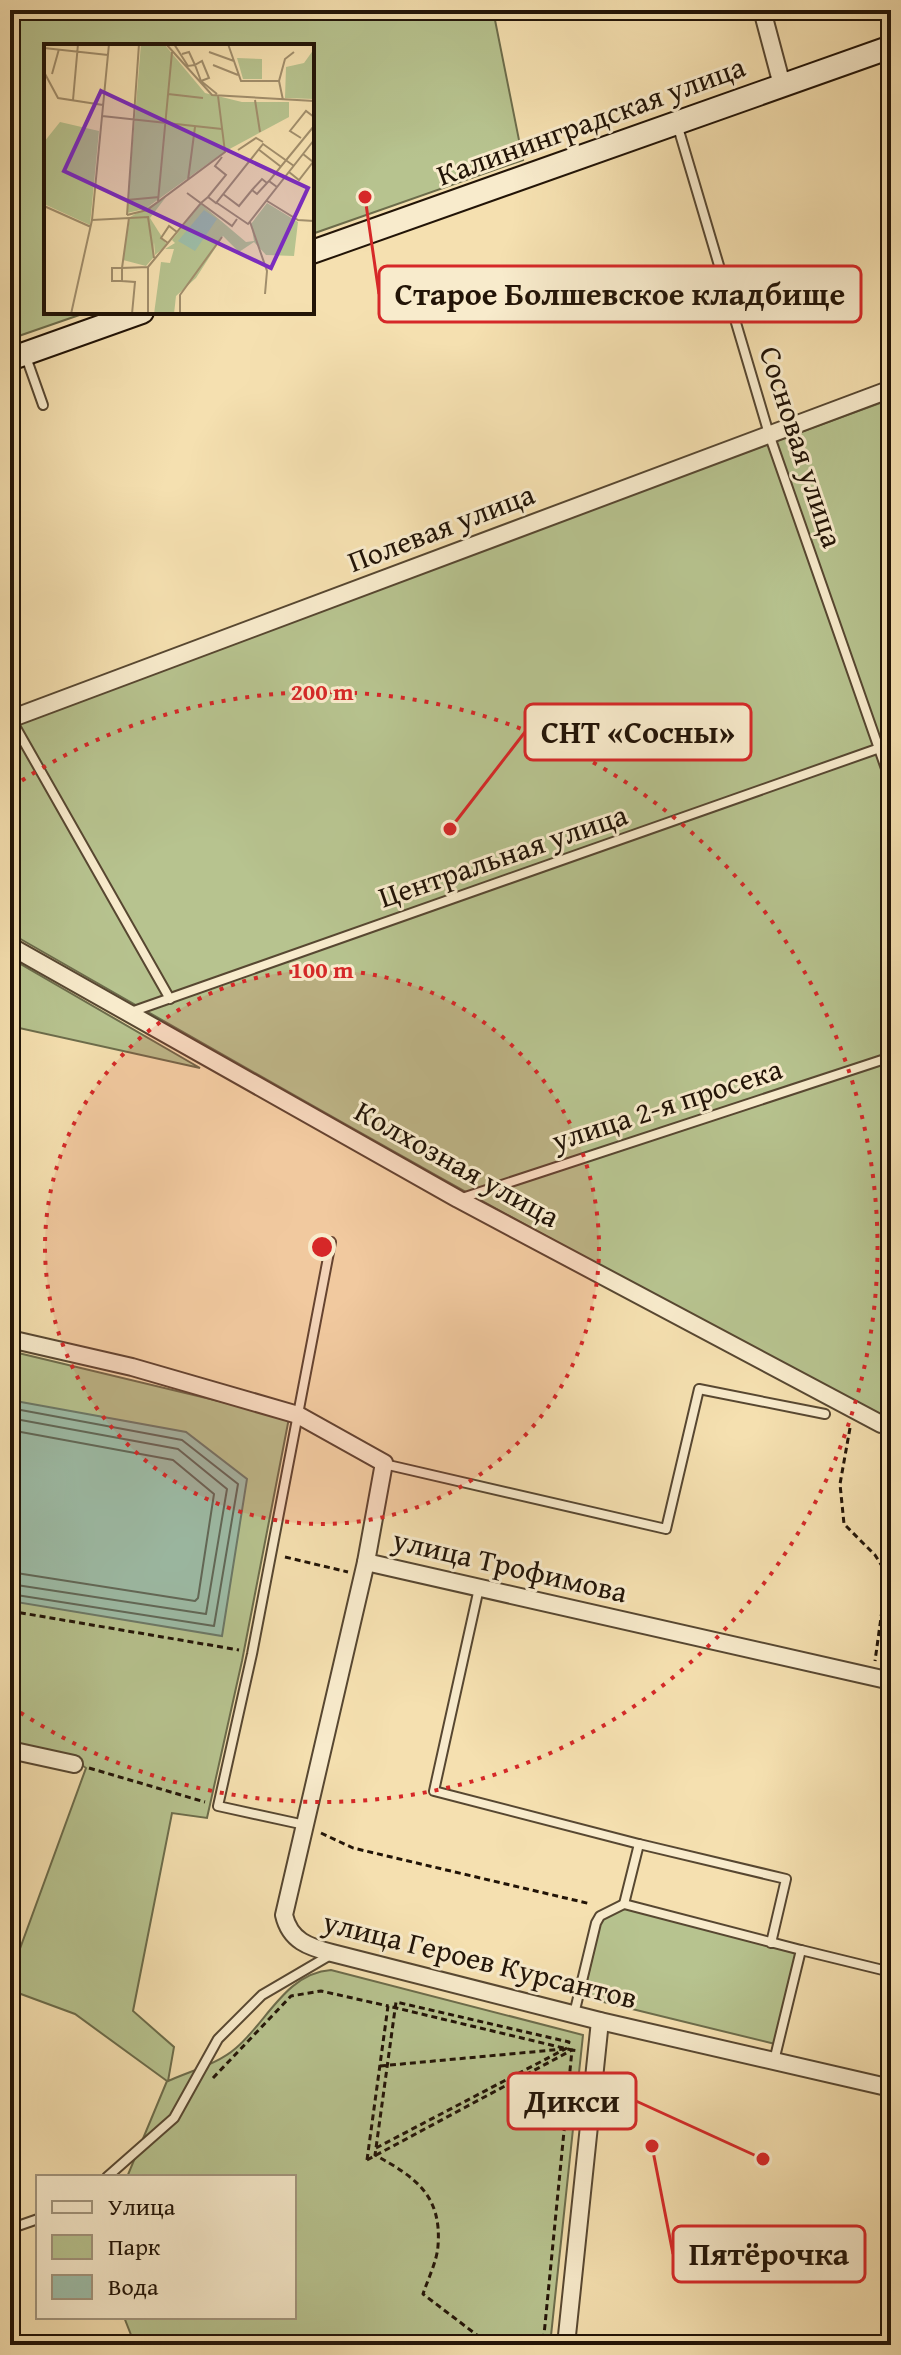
<svg xmlns="http://www.w3.org/2000/svg" width="901" height="2355" font-family="'Gentium Book Plus',serif">
<rect width="100%" height="100%" fill="#f5e0b0"/>
<filter id="stains"><feTurbulence type="fractalNoise" baseFrequency=".0025" numOctaves="4"/><feColorMatrix values="0 0 0 0 .2 0 0 0 0 .09 0 0 0 0 .02 0 0 0 .5 -.17"/></filter>
<radialGradient id="worn" r=".72"><stop offset=".6" stop-color="#630" stop-opacity="0"/><stop offset="1" stop-color="#630" stop-opacity=".3"/></radialGradient>
<g fill="#b7c38f" stroke="#6c6c4b" stroke-width="2">
<polygon points="10,10 493,10 523,160 312,234 312,46 46,46 46,312 88,312 10,339"/>
<path d="M 891,399 L 891,1426 L 871,1410 C 579,1259 294,1096 10,933 L 10,725 L 81,696 Z"/>
<polygon points="10,958 200,1068 10,1026"/>
<path d="M 10,1351 L 289,1418 L 242,1661 L 207,1818 L 172,1813 L 133,2011 L 174,2047 L 168,2081 C 190,2071 218,2064 236,2048 C 266,2023 286,1973 331,1970 L 583,2035 L 550,2345 L 135,2345 L 124,2317 L 294,2317 L 294,2177 L 127,2177 L 167,2081 L 75,2014 L 10,1990 L 10,1976 L 86,1768 L 75,1760 L 10,1746 Z"/>
<polygon points="624,1907 796,1953 775,2044 583,1997 600,1924 603,1918"/>
</g>
<polygon fill="#9dbda8" stroke="#6c7968" stroke-width="2" points="10,1400 186,1432 247,1479 222,1636 10,1601"/>
<g fill="none" stroke-linecap="round" stroke-linejoin="round">
<g stroke="#606858" stroke-width="2">
<polyline points="10,1408 182,1440 238,1484 214,1626 10,1594"/>
<polyline points="10,1418 178,1449 227,1489 206,1614 10,1584"/>
<polyline points="10,1430 173,1460 214,1494 198,1598 195,1601 10,1572"/>
</g>
<defs>
<g id="lane">
<polyline points="677,124 769,434 891,783"/>
<polyline points="26,357 43,405"/>
<polyline points="11,719 170,999"/>
<polyline points="131,1012 891,744"/>
<polyline points="459,1199 891,1057"/>
<polyline points="384,1464 666,1529 699,1389 825,1414"/>
<polyline points="479,1588 434,1791 639,1844"/>
<polyline points="305,1825 218,1806 252,1654 331,1242"/>
<polyline points="771,1943 786,1879 639,1844 624,1904 801,1950"/>
<polyline points="574,2014 596,1923 600,1916 624,1904"/>
<polyline points="774,2061 801,1950 891,1972"/>
<polyline points="107,2177 174,2118 218,2039 262,1995 332,1954"/>
<polyline points="10,2233 15,2227 38,2219"/>
</g>
<g id="street">
<polyline points="762,10 782,85"/>
<polyline points="10,719 891,389"/>
<polyline points="10,946 458,1199 881,1424"/>
<polyline points="10,1339 132,1367 298,1415 384,1463 366,1562 891,1681"/>
<path d="M 366,1562 L 284,1915 C 290,1941 309,1947 332,1953 L 600,2021 L 891,2088"/>
<polyline points="10,1750 74,1764"/>
<polyline points="566,2345 600,2021"/>
</g>
<g id="secondary">
<polyline points="312,252 891,47"/>
<polyline points="10,359 142,312"/>
</g>
</defs>
<use href="#lane" stroke="#574731" stroke-width="12"/>
<use href="#street" stroke="#574731" stroke-width="20"/>
<use href="#secondary" stroke="#221407" stroke-width="26"/>
<g stroke="#221407" stroke-width="3" stroke-dasharray="6 4" stroke-linecap="butt">
<polyline points="850,1428 840,1484 844,1524 875,1555 887,1574 875,1661"/>
<polyline points="285,1557 348,1572"/>
<polyline points="10,1611 239,1650"/>
<polyline points="89,1768 205,1802"/>
<polyline points="321,1833 353,1848 591,1904"/>
<polyline points="380,2066 564,2049"/>
<polyline points="213,2078 291,1996 321,1991 388,2006"/>
<path d="M 376,2148 L 567,2048 L 569,2042 L 396,2002 L 376,2148 L 375,2155 C 415,2177 442,2195 438,2246 C 437,2261 428,2279 423,2294 L 490,2345"/>
<polyline points="367,2160 388,2006 572,2050 543,2345"/>
<polyline points="367,2160 572,2050 579,2051"/>
</g>
<use href="#lane" stroke="#f8ebcc" stroke-width="8"/>
<use href="#street" stroke="#f8ebcc" stroke-width="16"/>
<use href="#secondary" stroke="#f8ebcc" stroke-width="22"/>
</g>
<circle cx="322" cy="1247" r="277" fill="#d62828" fill-opacity=".12"/>
<g fill="none" stroke="#d62828" stroke-width="4" stroke-dasharray="4 8">
<circle cx="322" cy="1247" r="277"/>
<path d="M12 787A555 555 0 1 1 12 1707"/>
</g>
<g text-anchor="middle" stroke-width="6" stroke-linejoin="round" paint-order="stroke">
<g font-size="30" fill="#221407" stroke="#f8ebcc">
<text transform="translate(591 121) rotate(-20)" y="10">Калининградская улица</text>
<text transform="translate(801 447) rotate(72)" y="10">Сосновая улица</text>
<text transform="translate(441 528) rotate(-21)" y="10">Полевая улица</text>
<text transform="translate(503 856) rotate(-19)" y="10">Центральная улица</text>
<text transform="translate(667 1105) rotate(-18)" y="10">улица 2-я просека</text>
<text transform="translate(457 1164) rotate(29)" y="10">Колхозная улица</text>
<text transform="translate(510 1566) rotate(13)" y="10">улица Трофимова</text>
<text transform="translate(480 1960) rotate(14)" y="10">улица Героев Курсантов</text>
</g>
</g>
<g transform="translate(44 44)">
<rect width="270" height="270" fill="#f5e0b0"/>
<path d="M 97,0 L 120,0 L 161,49 L 198,58 L 245,58 L 245,73 L 180,108 L 101,165 L 83,169 ZM 270,5 L 270,55 L 241,54 L 242,23 L 260,19 ZM 193,14 L 218,15 L 218,35 L 199,35 ZM 16,78 L 55,87 L 46,181 L 0,160 L 0,98 ZM 122,153 L 106,174 L 123,201 L 111,211 L 110,198 L 109,214 L 102,222 L 79,216 L 86,173 ZM 223,159 L 254,178 L 250,212 L 222,211 L 210,198 L 195,208 L 179,192 L 152,234 L 132,252 L 130,270 L 110,270 L 117,218 L 126,219 L 130,205 L 121,205 L 131,199 L 128,196 L 157,160 L 202,198 L 210,197 L 207,180 Z" fill="#b7c38f"/>
<path d="M 160,166 L 173,175 L 151,207 L 134,197 Z" fill="#9dbda8"/>
<path fill="none" stroke="#a18e6c" stroke-width="2" d="M 122,0 L 168,51 L 270,57M 130,0 L 144,22 L 151,21 L 145,8 L 138,10M 184,0 L 197,37 L 235,37 L 239,56M 0,4 L 64,11M 165,8 L 190,17M 169,21 L 194,31M 0,28 L 14,54 L 59,61M 8,30 L 15,5M 157,37 L 165,34 L 158,17 L 151,21 L 157,37 L 173,50M 235,37 L 241,15 L 250,8M 124,50 L 159,54M 29,56 L 34,0M 211,56 L 216,88M 58,72 L 178,85M 257,94 L 246,87 L 262,67 L 270,73M 214,105 L 236,122M 194,106 L 212,94 L 219,98M 245,128 L 255,136 L 269,118 L 259,110M 144,136 L 151,83M 223,139 L 218,135 L 208,146 L 213,150 L 223,139 L 225,137M 233,143 L 225,137 L 270,82M 143,149 L 188,182 L 193,175M 179,150 L 195,162 L 208,146M 164,153 L 182,131 L 171,122 L 178,113M 83,156 L 115,153M 114,157 L 128,8M 223,157 L 254,176 L 270,177M 173,159 L 204,180 L 270,96M 0,162 L 47,183M 83,171 L 103,166 L 181,108 L 174,52M 83,171 L 95,0M 48,176 L 104,173 L 110,214M 206,178 L 223,227 L 221,250M 124,199 L 117,194 L 125,182 L 133,188M 104,223 L 157,159 L 164,153 L 172,159 L 219,100 L 250,122M 77,224 L 68,224 L 68,237 L 78,237M 78,224 L 85,174M 27,270 L 48,176 L 65,0M 88,270 L 91,238 L 78,237 L 78,224 L 104,223 L 104,270M 136,270 L 136,251 L 178,193"/>
<path fill="#7b2cbf" fill-opacity="0.15" stroke="#7b2cbf" stroke-width="4" d="M 57,47 L 264,144 L 227,224 L 20,127 Z"/>
<rect width="270" height="270" fill="none" stroke="#221407" stroke-width="4"/>
</g>
<circle cx="322" cy="1247" r="12" fill="#d62828" stroke="#f8ebcc" stroke-width="4"/>
<g font-size="24" text-anchor="middle" font-weight="bold" fill="#d62828" stroke="#f8ebcc" stroke-width="6" stroke-linejoin="round" paint-order="stroke">
<text x="322" y="700">200 m</text>
<text x="322" y="978">100 m</text>
</g>
<path fill="none" stroke="#d62828" stroke-width="3" d="M365 197L379 294M450 829L525 732M763 2159L636 2101M652 2146L673 2254"/>
<g fill="#d62828" stroke="#f8ebcc" stroke-width="3">
<circle cx="365" cy="197" r="8"/>
<circle cx="450" cy="829" r="8"/>
<circle cx="763" cy="2159" r="8"/>
<circle cx="652" cy="2146" r="8"/>
</g>
<g fill="#f8ebcc" stroke="#d62828" stroke-width="3">
<rect x="379" y="266" width="482" height="56" rx="8"/>
<rect x="525" y="704" width="226" height="56" rx="8"/>
<rect x="508" y="2073" width="128" height="56" rx="8"/>
<rect x="673" y="2226" width="192" height="56" rx="8"/>
</g>
<g font-size="32" text-anchor="middle" font-weight="bold" fill="#221407">
<text x="620" y="305">Старое Болшевское кладбище</text>
<text x="638" y="743">СНТ «Сосны»</text>
<text x="572" y="2112">Дикси</text>
<text x="769" y="2265">Пятёрочка</text>
</g>
<rect width="901" height="2355" fill="none" stroke="#f5e0b0" stroke-width="40"/>
<rect x="12" y="12" width="877" height="2331" fill="none" stroke="#221407" stroke-width="4"/>
<rect x="20" y="20" width="861" height="2315" fill="none" stroke="#221407" stroke-width="2"/>
<rect x="36" y="2175" width="260" height="144" fill="#f8ebcc" stroke="#a2957d" stroke-width="2"/>
<rect x="52" y="2201" width="40" height="12" fill="#f8ebcc" stroke="#a2957d" stroke-width="2"/>
<text x="108" y="2215" font-size="24" fill="#221407">Улица</text>
<rect x="52" y="2235" width="40" height="24" fill="#b7c38f" stroke="#a2957d" stroke-width="2"/>
<text x="108" y="2255" font-size="24" fill="#221407">Парк</text>
<rect x="52" y="2275" width="40" height="24" fill="#9dbda8" stroke="#a2957d" stroke-width="2"/>
<text x="108" y="2295" font-size="24" fill="#221407">Вода</text>
<rect width="100%" height="100%" filter="url(#stains)"/>
<rect width="100%" height="100%" fill="url(#worn)"/>
</svg>
